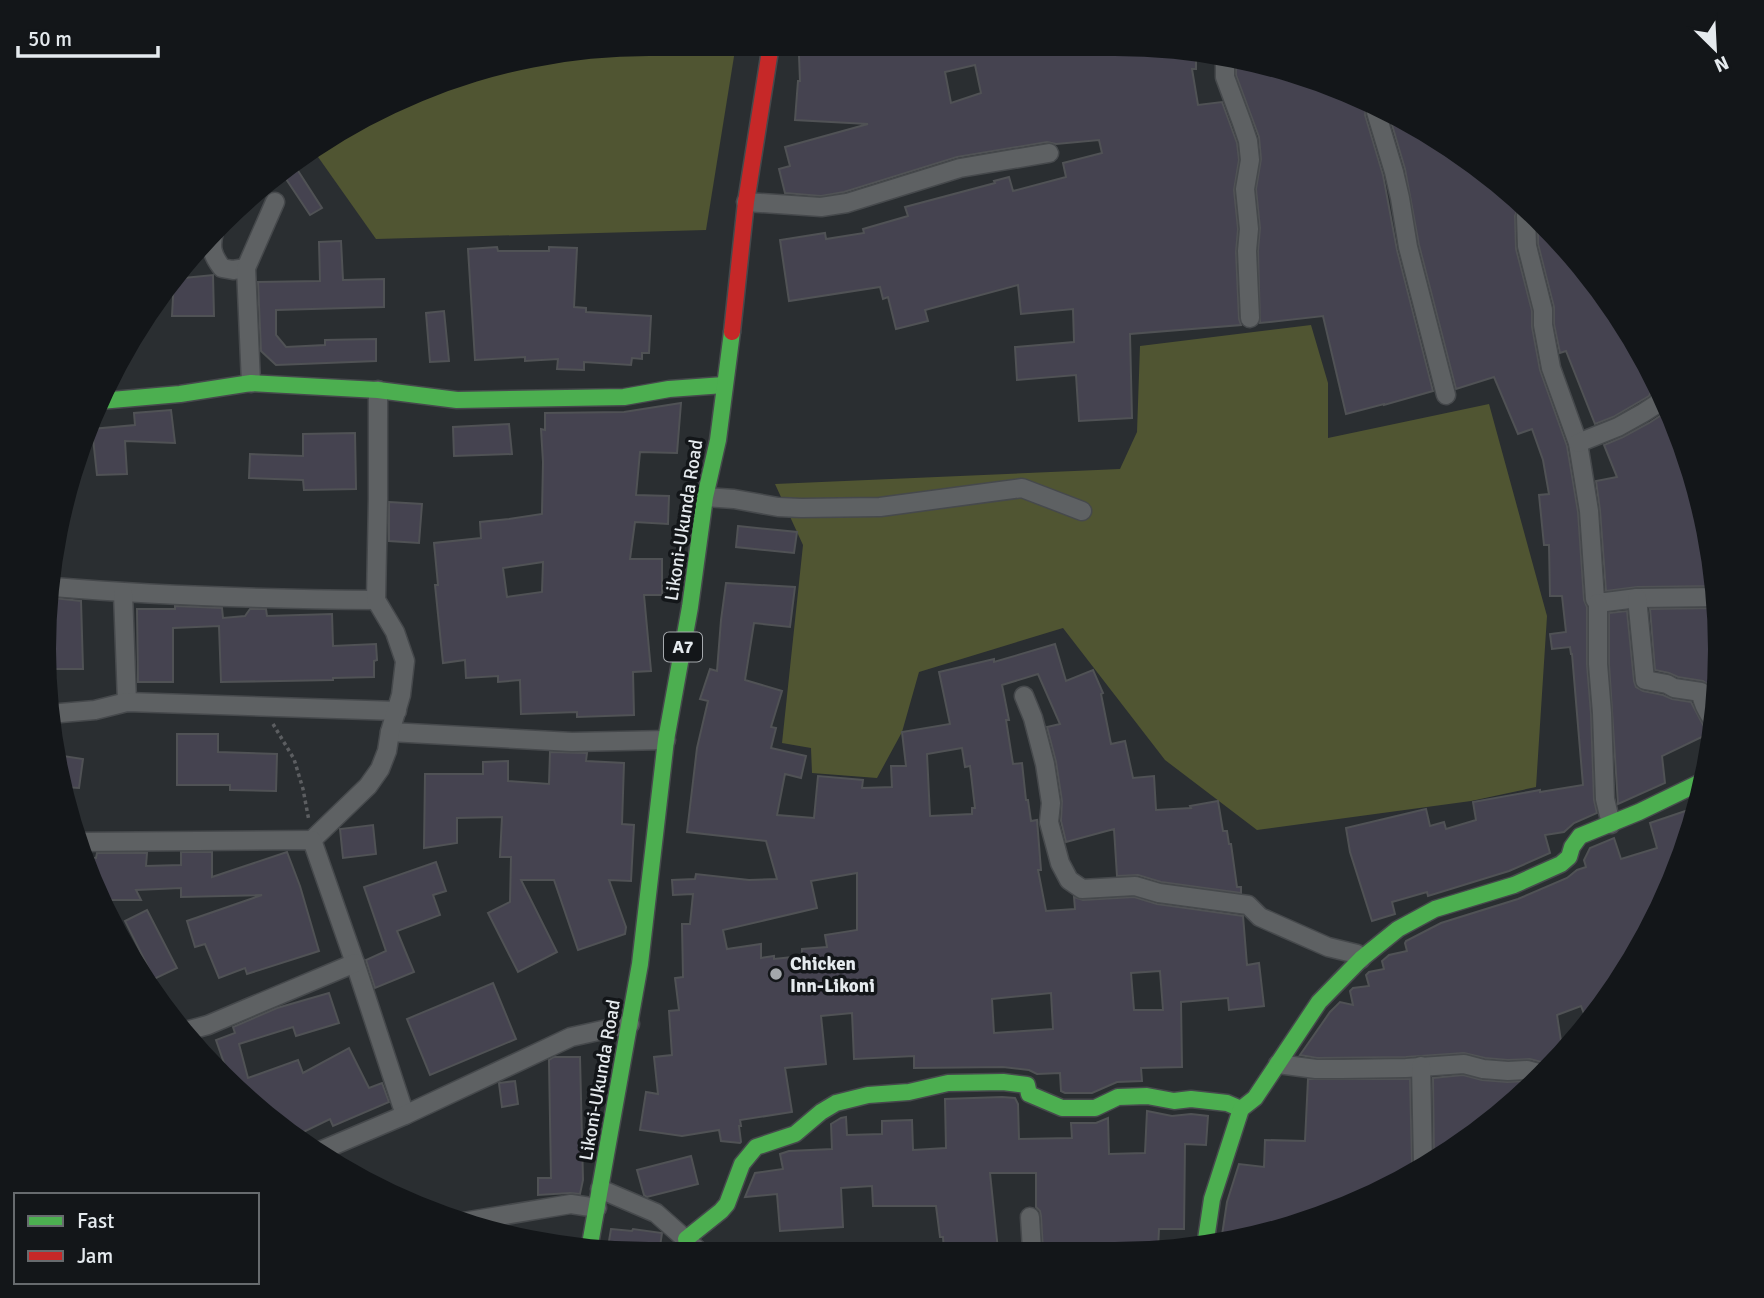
<svg xmlns="http://www.w3.org/2000/svg" width="1764" height="1298" font-family="Signika,sans-serif">
<rect width="100%" height="100%" fill="#2a2e31"/>
<g fill="#505532">
<polygon points="649,44 736,44 706,230 376,239 311,147 492,64"/>
<polygon points="1311,325 1328,383 1328,438 1489,404 1547,616 1536,787 1471,801 1257,830 1165,760 1063,628 919,672 902,732 877,778 812,773 811,748 782,743 803,545 775,484 1120,469 1137,432 1140,346"/>
</g>
<g fill="#454350" stroke="#505255" stroke-width="2" fill-rule="evenodd">
<path d="M 808,44 L 1154,45 L 1179,49 L 1179,53 L 1196,52 L 1196,69 L 1192,69 L 1198,105 L 1222,102 L 1237,143 L 1239,160 L 1234,190 L 1238,229 L 1236,252 L 1239,319 L 1241,325 L 1130,334 L 1132,418 L 1079,421 L 1076,375 L 1017,380 L 1015,347 L 1074,342 L 1073,309 L 1021,314 L 1018,285 L 925,310 L 928,321 L 896,329 L 888,297 L 883,299 L 880,287 L 789,301 L 780,240 L 825,233 L 826,239 L 864,233 L 863,229 L 908,216 L 905,207 L 995,183 L 994,181 L 1009,177 L 1013,191 L 1066,177 L 1063,163 L 1102,153 L 1099,140 L 1056,144 L 1047,142 L 957,157 L 844,192 L 821,196 L 785,193 L 779,169 L 790,166 L 785,147 L 868,124 L 795,120 L 798,81 L 800,81 L 799,55 L 808,55 ZM 975,65 L 981,93 L 951,103 L 945,72 Z"/>
<polygon points="1236,59 1271,64 1366,107 1365,115 1383,175 1397,250 1433,391 1384,405 1384,404 1346,414 1323,316 1260,323 1258,251 1260,228 1256,189 1261,159 1259,137 1236,75"/>
<polygon points="1390,118 1451,146 1518,208 1515,216 1516,249 1532,311 1532,327 1540,370 1567,446 1578,512 1584,600 1587,607 1587,665 1591,714 1594,800 1597,813 1574,823 1564,832 1545,835 1550,853 1509,871 1428,896 1427,892 1392,902 1395,914 1372,921 1350,852 1346,828 1426,809 1430,826 1444,822 1446,829 1476,820 1473,802 1540,790 1540,792 1583,785 1572,654 1571,654 1570,647 1552,649 1550,634 1566,632 1562,596 1550,596 1549,545 1544,545 1539,495 1549,494 1543,460 1532,429 1518,434 1494,377 1456,389 1419,245 1405,169"/>
<polygon points="293,163 322,208 310,215 282,173"/>
<polygon points="1538,227 1595,280 1641,354 1638,355 1653,389 1649,396 1613,417 1595,424 1566,351 1560,353 1554,324 1554,307 1538,244"/>
<polygon points="341,241 343,280 384,279 384,307 276,310 276,335 286,347 325,345 325,340 376,339 376,361 276,365 261,351 258,282 320,281 319,242"/>
<polygon points="497,247 498,251 549,251 549,247 577,248 574,307 586,308 586,312 651,316 649,353 642,353 642,359 632,358 631,365 584,362 584,370 557,369 558,359 525,361 525,357 475,360 468,249"/>
<polygon points="213,275 214,316 172,316 174,279"/>
<polygon points="444,311 449,361 430,362 426,313"/>
<path d="M 681,403 L 677,453 L 640,452 L 636,495 L 669,496 L 668,524 L 635,522 L 630,559 L 662,559 L 662,595 L 644,595 L 651,671 L 633,672 L 634,715 L 577,717 L 577,712 L 521,714 L 520,680 L 498,682 L 498,676 L 466,678 L 465,660 L 443,663 L 435,585 L 438,585 L 434,543 L 481,538 L 480,522 L 509,519 L 542,514 L 543,462 L 541,429 L 545,430 L 545,413 L 624,412 ZM 543,562 L 542,592 L 507,597 L 503,568 Z"/>
<polygon points="1668,408 1700,492 1715,586 1637,587 1606,591 1600,510 1596,481 1617,477 1604,445 1623,437 1649,423 1663,414"/>
<polygon points="171,410 175,443 125,441 127,474 97,475 92,429 135,425 134,413"/>
<polygon points="509,424 512,454 454,456 453,427"/>
<polygon points="355,433 356,489 304,490 303,480 249,478 250,454 303,456 303,434"/>
<polygon points="389,502 422,504 419,543 389,541"/>
<polygon points="738,526 797,532 794,553 736,547"/>
<path d="M 726,583 L 795,587 L 790,627 L 754,623 L 745,680 L 782,691 L 771,727 L 776,728 L 771,748 L 806,756 L 801,778 L 785,774 L 777,815 L 814,818 L 818,776 L 863,780 L 862,788 L 892,787 L 891,766 L 906,766 L 902,732 L 950,724 L 939,672 L 994,659 L 994,662 L 1055,644 L 1066,681 L 1093,670 L 1103,693 L 1101,694 L 1111,744 L 1125,741 L 1133,778 L 1154,776 L 1156,810 L 1191,808 L 1190,806 L 1218,801 L 1223,831 L 1227,831 L 1229,844 L 1231,844 L 1237,887 L 1241,887 L 1241,893 L 1161,882 L 1138,875 L 1117,876 L 1114,829 L 1066,842 L 1061,821 L 1062,801 L 1056,762 L 1047,727 L 1060,724 L 1038,674 L 1002,685 L 1009,720 L 1006,720 L 1013,764 L 1022,763 L 1026,800 L 1028,800 L 1031,821 L 1037,820 L 1041,870 L 1038,870 L 1046,911 L 1075,909 L 1074,897 L 1083,900 L 1134,897 L 1157,904 L 1243,916 L 1247,965 L 1259,963 L 1264,1006 L 1229,1010 L 1228,998 L 1181,1002 L 1182,1067 L 1141,1068 L 1142,1081 L 1117,1082 L 1092,1093 L 1065,1093 L 1061,1091 L 1060,1073 L 1037,1074 L 1029,1070 L 1003,1067 L 914,1068 L 914,1056 L 854,1059 L 852,1013 L 821,1016 L 826,1064 L 785,1068 L 792,1112 L 740,1120 L 741,1126 L 739,1126 L 741,1142 L 740,1143 L 721,1141 L 719,1130 L 682,1136 L 640,1130 L 646,1092 L 658,1094 L 654,1057 L 672,1055 L 669,1011 L 679,1010 L 675,978 L 683,977 L 682,924 L 690,924 L 693,894 L 673,895 L 672,880 L 695,879 L 696,874 L 749,880 L 777,879 L 766,841 L 687,832 L 697,748 L 708,701 L 700,699 L 710,669 L 717,671 L 721,620 ZM 962,748 L 965,767 L 970,766 L 975,808 L 972,808 L 972,814 L 930,816 L 927,754 ZM 857,873 L 857,930 L 825,935 L 827,947 L 802,949 L 802,956 L 774,959 L 774,956 L 761,958 L 761,944 L 727,949 L 723,930 L 817,908 L 811,881 ZM 1160,971 L 1163,1010 L 1134,1010 L 1131,973 ZM 1051,993 L 1053,1029 L 994,1033 L 992,999 Z"/>
<polygon points="53,598 81,601 83,669 51,669"/>
<polygon points="175,606 222,608 223,618 245,616 250,609 266,609 267,616 332,614 333,646 376,644 377,660 374,661 374,677 333,678 333,680 221,682 219,626 173,628 173,682 138,682 137,609 175,609"/>
<polygon points="1719,608 1716,687 1710,686 1703,681 1678,677 1669,673 1655,670 1650,609"/>
<polygon points="1627,611 1634,681 1636,687 1643,691 1663,695 1672,699 1691,702 1708,734 1662,756 1665,783 1618,804 1609,664 1609,613"/>
<polygon points="177,734 218,734 218,752 277,754 276,791 230,790 230,785 177,785"/>
<polygon points="550,752 587,753 586,761 624,763 622,824 634,825 631,881 609,880 626,927 625,934 578,950 554,880 521,880 557,952 518,972 488,913 510,902 511,857 500,857 502,817 457,818 457,843 424,848 425,774 483,774 483,762 508,761 508,781 549,784"/>
<polygon points="63,756 83,759 79,788 65,787 61,772"/>
<polygon points="1697,807 1688,843 1639,951 1588,1024 1581,1006 1557,1015 1563,1054 1550,1066 1545,1063 1530,1059 1508,1060 1485,1058 1464,1053 1406,1057 1317,1058 1300,1055 1330,1012 1340,1002 1353,1005 1350,991 1353,988 1369,986 1366,975 1369,972 1384,969 1382,961 1389,955 1407,951 1405,943 1406,941 1441,923 1518,899 1567,878 1577,870 1586,867 1584,860 1590,848 1614,838 1621,859 1657,848 1650,823"/>
<polygon points="373,825 376,854 343,858 340,829"/>
<polygon points="181,852 212,852 212,877 287,852 300,886 319,951 247,974 245,968 219,978 205,944 195,947 187,921 262,895 181,897 181,888 136,890 141,900 101,900 90,881 84,857 96,858 97,853 147,853 146,866 181,865"/>
<polygon points="436,862 446,891 433,895 440,915 397,931 414,972 375,988 366,960 386,951 364,887"/>
<polygon points="147,910 177,968 154,979 125,921"/>
<polygon points="493,983 516,1039 430,1075 407,1019"/>
<polygon points="329,993 339,1023 296,1036 293,1027 239,1044 248,1078 298,1060 303,1073 349,1048 369,1088 382,1083 389,1102 333,1126 330,1119 297,1135 250,1104 214,1065 224,1063 216,1040 235,1033 233,1027 277,1008"/>
<polygon points="554,1057 580,1057 583,1180 580,1194 570,1193 538,1195 538,1178 551,1178 549,1060"/>
<polygon points="1463,1075 1482,1080 1507,1082 1526,1081 1532,1083 1484,1129 1434,1158 1433,1078"/>
<polygon points="1308,1079 1410,1079 1412,1164 1413,1170 1347,1208 1221,1242 1227,1202 1239,1164 1264,1167 1265,1140 1305,1141"/>
<polygon points="515,1081 518,1104 502,1107 499,1083"/>
<polygon points="1002,1097 1015,1098 1018,1104 1019,1139 1072,1138 1071,1123 1096,1123 1108,1118 1109,1154 1145,1153 1147,1111 1172,1116 1191,1114 1208,1116 1206,1145 1185,1144 1184,1229 1159,1229 1158,1249 1043,1250 1041,1216 1040,1211 1036,1207 1036,1173 990,1173 998,1250 944,1251 943,1237 940,1237 936,1206 873,1206 872,1186 841,1188 843,1227 780,1231 777,1194 745,1197 755,1173 783,1169 780,1154 789,1151 832,1149 831,1124 841,1118 846,1117 847,1135 882,1134 882,1121 912,1120 913,1150 946,1148 945,1099"/>
<polygon points="691,1156 698,1184 647,1197 644,1195 637,1170"/>
<polygon points="611,1229 632,1231 633,1229 662,1233 659,1253 607,1253"/>
</g>
<g fill="none" stroke-linecap="round" stroke-linejoin="round">
<defs>
<g id="street">
<polyline points="1225,57 1225,77 1242,123 1248,141 1250,160 1245,189 1249,229 1247,251 1250,318"/>
<polyline points="1376,112 1394,172 1400,198 1408,247 1446,395"/>
<polyline points="746,202 821,207 847,203 960,168 1049,153"/>
<polyline points="1526,216 1527,246 1543,310 1543,325 1551,368 1578,443 1589,511 1595,599 1598,603 1637,598 1717,597"/>
<path d="M 214,232 C 210,247 212,255 222,268 L 233,270 L 246,268"/>
<polyline points="251,383 246,268 275,202"/>
<polyline points="1578,443 1618,427 1643,413 1657,404 1663,395"/>
<polyline points="705,497 734,499 778,507 801,508 880,507 1022,488 1082,511"/>
<path d="M 53,587 C 162,596 267,599 376,600"/>
<polyline points="123,593 127,702"/>
<path d="M 1637,598 L 1645,680 L 1667,684 L 1674,688 L 1701,692 C 1702,704 1709,713 1715,724"/>
<polyline points="1598,603 1598,664 1602,713 1605,799 1611,824"/>
<polyline points="1024,696 1033,718 1045,764 1051,803 1049,822 1060,863 1069,880 1082,889 1135,886 1159,893 1248,905 1260,917 1328,947 1357,954 1361,959"/>
<polyline points="49,714 95,710 127,702 397,711"/>
<polyline points="390,732 572,742 666,740"/>
<polyline points="312,840 368,786 380,769 387,751 390,732 401,695 405,661 395,632 376,600 378,498 378,390"/>
<polyline points="79,842 312,840 355,963 405,1115"/>
<polyline points="182,1032 208,1025 355,963"/>
<polyline points="1278,1064 1316,1069 1342,1069 1406,1068 1464,1064 1483,1069 1508,1071 1527,1070 1542,1074"/>
<polyline points="1421,1066 1423,1164"/>
<polyline points="320,1151 405,1115 571,1037 630,1024"/>
<polyline points="600,1189 656,1213 700,1252"/>
<polyline points="1030,1217 1032,1250"/>
<polyline points="463,1222 571,1204 597,1208"/>
</g>
<g id="fast">
<polyline points="100,401 180,394 251,383 378,390 457,400 624,397 669,389 724,385"/>
<polyline points="686,1239 721,1211 727,1204 742,1164 756,1147 795,1134 821,1112 836,1103 868,1095 909,1092 948,1083 1003,1082 1027,1085 1029,1094 1062,1108 1095,1108 1118,1097 1147,1096 1174,1101 1191,1099 1227,1103 1241,1109"/>
<polyline points="1205,1246 1212,1199 1241,1109 1255,1098 1319,1002 1361,959 1398,929 1435,909 1514,885 1561,864 1569,857 1572,847 1580,836 1639,812 1703,781"/>
<polyline points="589,1250 640,964 666,740 690,607 705,497 718,440 732,332"/>
</g>
<polyline id="jam" points="732,332 746,202 771,44"/>
</defs>
<use href="#street" stroke="#46494c" stroke-width="21"/>
<use href="#fast" stroke="#46494c" stroke-width="19"/>
<use href="#jam" stroke="#46494c" stroke-width="19"/>
<polyline stroke="#5c5e61" stroke-width="3.5" stroke-dasharray="3.5 3.5" stroke-linecap="butt" points="273,724 294,759 303,789 309,821"/>
<use href="#street" stroke="#5e6163" stroke-width="18"/>
<use href="#fast" stroke="#4caf50" stroke-width="16"/>
<use href="#jam" stroke="#c62828" stroke-width="16"/>
</g>
<circle fill="#a4a8ac" stroke="#131619" stroke-width="2.5" cx="776" cy="974" r="7"/>
<g text-anchor="middle" stroke-width="7" stroke-linejoin="round" paint-order="stroke">
<rect fill="#131619" stroke="#a6aaae" stroke-width="2" x="664" y="632.5" width="38" height="29" rx="5"/>
<g font-size="18" font-weight="bold" fill="#e5eaee">
<text x="683" y="653">A7</text>
</g>
<g font-size="19" fill="#e5eaee" stroke="#131619">
<text transform="translate(683 520) rotate(-81)" y="7">Likoni-Ukunda Road</text>
<text transform="translate(599 1080) rotate(-80)" y="7">Likoni-Ukunda Road</text>
</g>
<g font-size="19" font-weight="bold" fill="#e5eaee" stroke="#131619" text-anchor="start">
<text x="790" y="970">Chicken<tspan x="790" dy="22">Inn-Likoni</tspan></text>
</g>
</g>
<path d="M0 0H1764V1298H0ZM649 56H1115A593 593 0 0 1 1708 649V649A593 593 0 0 1 1115 1242H649A593 593 0 0 1 56 649V649A593 593 0 0 1 649 56Z" fill="#131619" fill-rule="evenodd"/>
<rect x="14" y="1193" width="245" height="91" fill="#131619" stroke="#676b6e" stroke-width="2"/>
<rect x="28" y="1216" width="35" height="10" fill="#4caf50" stroke="#676b6e" stroke-width="2"/>
<text x="77" y="1228" font-size="21" fill="#e5eaee">Fast</text>
<rect x="28" y="1251" width="35" height="10" fill="#c62828" stroke="#676b6e" stroke-width="2"/>
<text x="77" y="1263" font-size="21" fill="#e5eaee">Jam</text>
<g transform="translate(1715 49) rotate(156)" stroke="#131619" stroke-width="5" paint-order="stroke">
<path d="M0-5L12 26L0 18L-12 26Z" fill="#e5eaee"/>
<text y="-10" font-size="19" font-weight="bold" text-anchor="middle" fill="#e5eaee">N</text>
</g>
<path d="M18 46v10h140v-10" fill="none" stroke="#e5eaee" stroke-width="3.5"/>
<text x="28" y="46" font-size="21" fill="#e5eaee" stroke="#131619" stroke-width="5" paint-order="stroke">50 m</text>
</svg>
